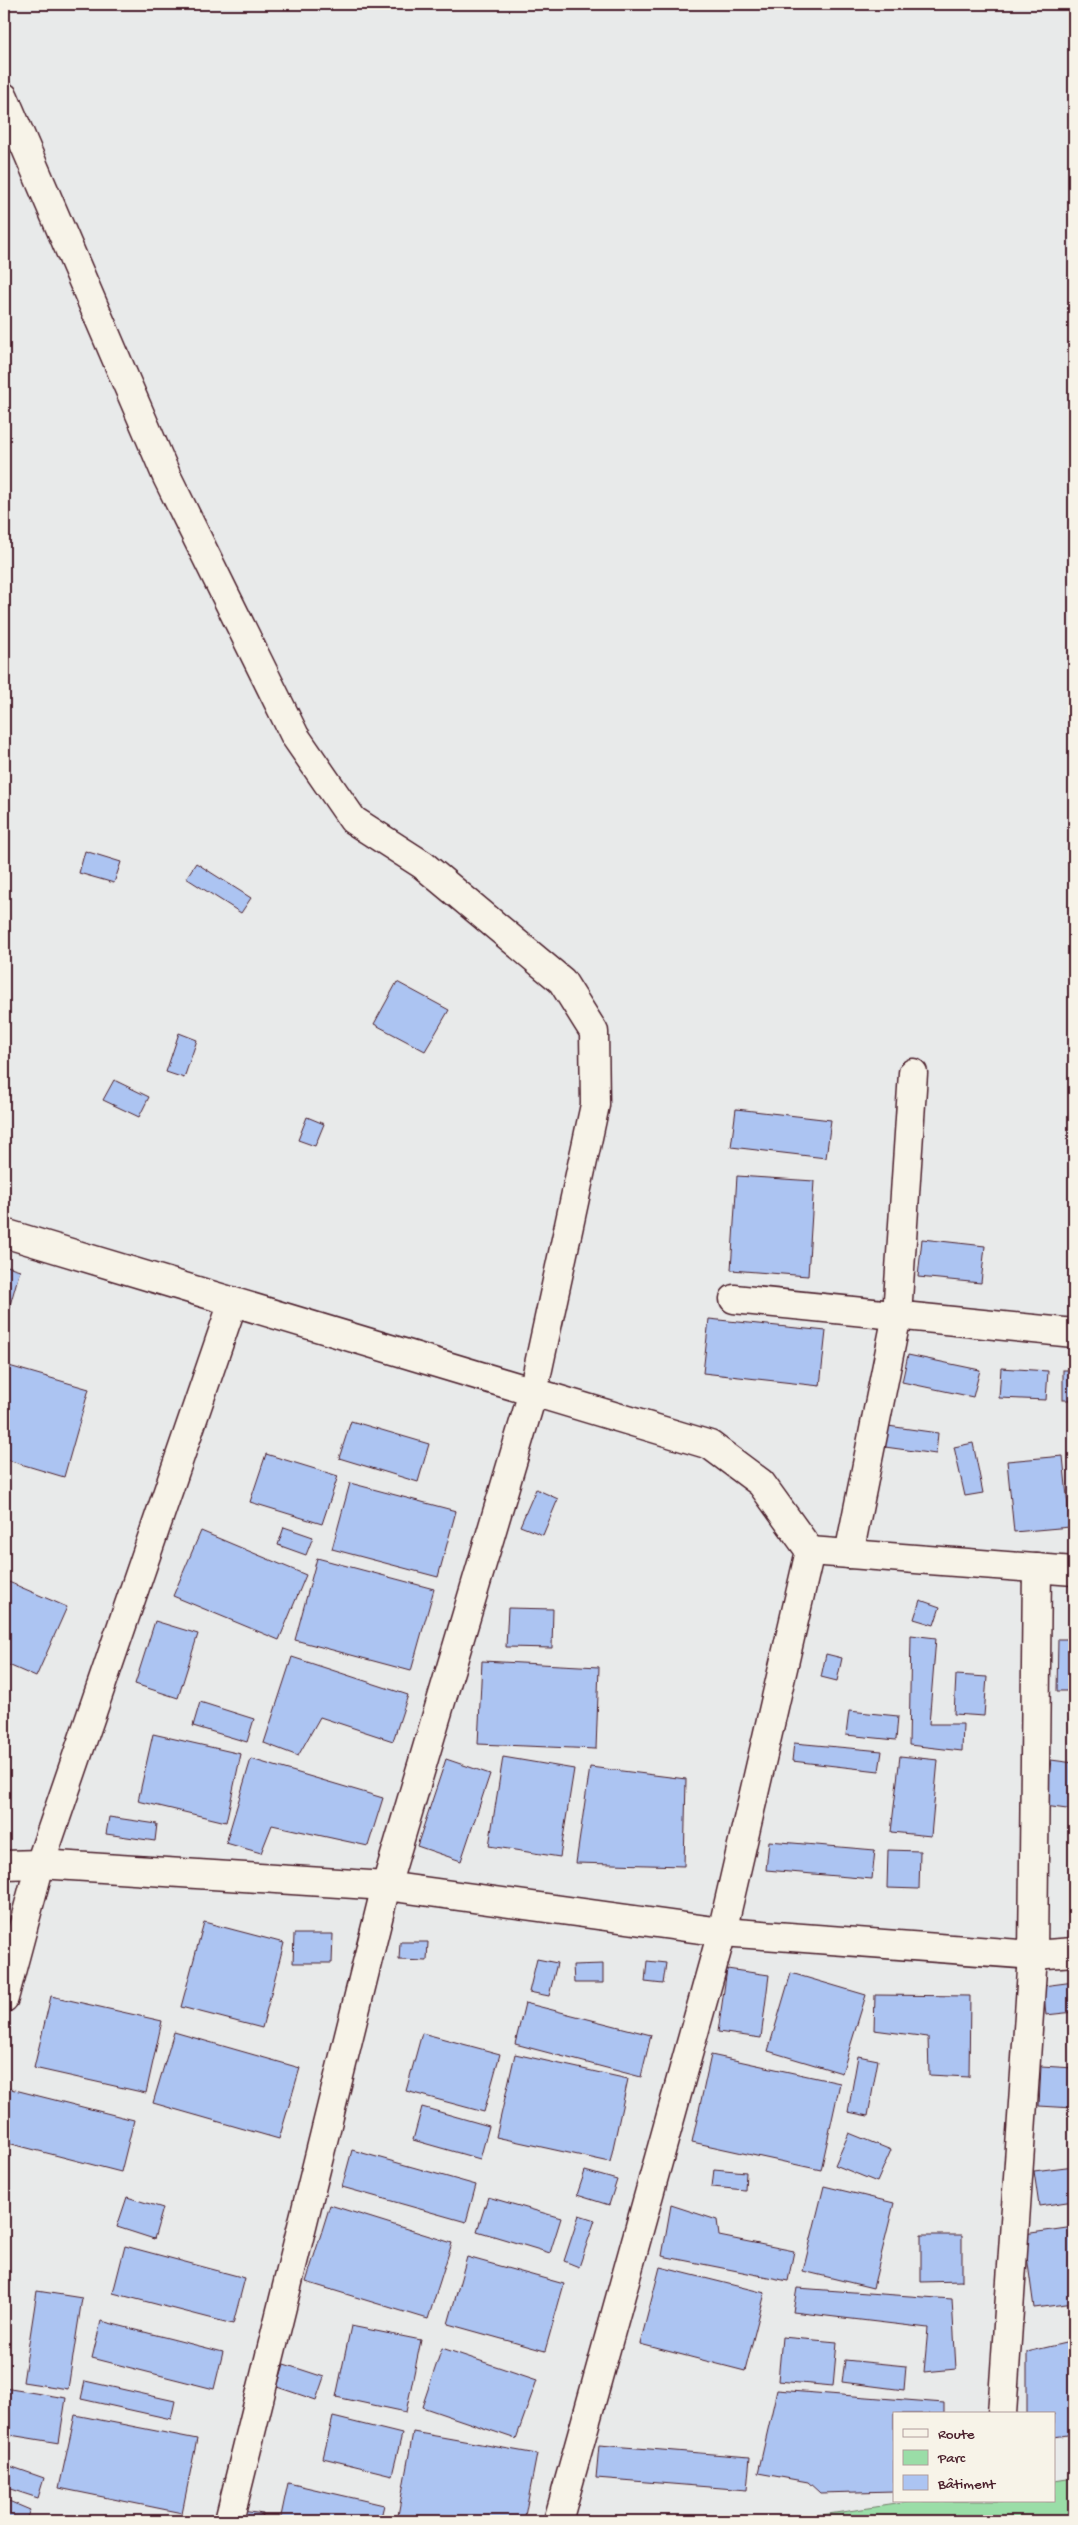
<svg xmlns="http://www.w3.org/2000/svg" width="1078" height="2525" font-family="'Gochi Hand',sans-serif">
<rect width="100%" height="100%" fill="#e8eaea"/>
<filter id="ink" filterUnits="userSpaceOnUse"><feTurbulence type="fractalNoise" baseFrequency=".02" numOctaves="2"/><feDisplacementMap in="SourceGraphic" scale="10" xChannelSelector="R" yChannelSelector="G"/><feConvolveMatrix kernelMatrix="1 2 1 2 8 2 1 2 1" color-interpolation-filters="sRGB"/></filter>
<g filter="url(#ink)">
<polygon fill="#9adda7" stroke="#727e69" points="1074,2478 1074,2521 781,2521 916,2501 1054,2501 1054,2481"/>
<g fill="#acc4f2" stroke="#4a1f2b">
<polygon points="85,851 121,862 114,883 79,873"/>
<polygon points="196,863 251,898 241,913 186,878"/>
<polygon points="397,982 449,1010 425,1051 374,1024"/>
<polygon points="179,1033 197,1040 184,1078 166,1072"/>
<polygon points="114,1080 149,1097 139,1117 103,1100"/>
<polygon points="736,1109 831,1120 826,1158 731,1147"/>
<polygon points="307,1117 324,1124 315,1146 298,1140"/>
<polygon points="737,1176 814,1181 808,1276 731,1270"/>
<polygon points="922,1239 985,1246 981,1283 918,1277"/>
<polygon points="4,1265 20,1270 4,1326"/>
<polygon points="709,1319 826,1331 820,1386 703,1373"/>
<polygon points="908,1355 980,1370 973,1397 902,1382"/>
<polygon points="9,1366 89,1389 64,1477 4,1459 4,1386"/>
<polygon points="1001,1368 1048,1371 1046,1400 999,1398"/>
<rect x="1063" y="1370" width="11" height="30"/>
<polygon points="351,1421 429,1444 418,1482 339,1458"/>
<polygon points="888,1426 938,1433 936,1454 885,1447"/>
<polygon points="973,1443 983,1493 965,1496 954,1447"/>
<polygon points="266,1454 338,1476 322,1524 250,1502"/>
<polygon points="1063,1456 1070,1527 1014,1532 1007,1461"/>
<polygon points="350,1483 456,1511 438,1577 332,1549"/>
<polygon points="536,1489 558,1499 543,1535 520,1526"/>
<polygon points="284,1527 313,1537 306,1555 278,1545"/>
<polygon points="201,1531 306,1575 279,1640 173,1596"/>
<polygon points="317,1558 434,1589 411,1671 295,1640"/>
<polygon points="4,1580 67,1607 36,1677 4,1663"/>
<polygon points="920,1600 940,1607 934,1625 914,1619"/>
<polygon points="508,1608 553,1609 552,1648 506,1647"/>
<polygon points="155,1621 198,1634 178,1698 135,1684"/>
<polygon points="911,1635 936,1638 929,1724 963,1724 962,1751 909,1745"/>
<polygon points="1058,1639 1074,1639 1074,1691 1057,1691"/>
<polygon points="826,1654 842,1658 837,1681 821,1677"/>
<polygon points="292,1657 408,1695 393,1741 320,1717 298,1756 264,1743"/>
<polygon points="482,1661 599,1667 596,1749 478,1744"/>
<polygon points="956,1675 987,1677 984,1716 954,1714"/>
<polygon points="200,1702 254,1719 247,1742 193,1726"/>
<polygon points="849,1711 898,1716 896,1740 846,1735"/>
<polygon points="153,1734 241,1754 226,1822 138,1801"/>
<polygon points="794,1743 882,1751 879,1771 792,1761"/>
<polygon points="900,1756 938,1760 931,1836 891,1832"/>
<polygon points="503,1757 574,1769 560,1857 489,1846"/>
<polygon points="251,1759 383,1798 368,1846 272,1825 261,1853 226,1843"/>
<polygon points="446,1759 490,1774 461,1861 417,1846"/>
<polygon points="1051,1760 1074,1763 1074,1810 1045,1806"/>
<polygon points="590,1767 686,1779 684,1866 576,1863"/>
<polygon points="109,1817 157,1824 155,1841 106,1834"/>
<polygon points="769,1841 875,1850 872,1879 766,1870"/>
<polygon points="888,1850 920,1851 919,1889 887,1888"/>
<rect x="1070" y="1871" width="4" height="19"/>
<polygon points="204,1922 284,1943 262,2028 181,2007"/>
<polygon points="294,1934 333,1934 332,1963 293,1963"/>
<polygon points="400,1942 428,1942 427,1961 399,1960"/>
<polygon points="537,1959 557,1963 549,1996 529,1992"/>
<polygon points="647,1961 666,1963 663,1984 645,1982"/>
<polygon points="603,1964 603,1983 574,1983 573,1965"/>
<polygon points="727,1969 769,1975 761,2038 718,2032"/>
<polygon points="791,1973 866,1995 842,2073 768,2051"/>
<polygon points="1074,1982 1074,2012 1046,2015 1043,1986"/>
<polygon points="875,1995 970,1996 969,2077 929,2075 928,2037 874,2030"/>
<polygon points="51,1996 162,2021 146,2093 34,2068"/>
<polygon points="525,2003 651,2035 641,2077 515,2044"/>
<polygon points="174,2032 300,2068 279,2139 153,2103"/>
<polygon points="422,2033 500,2054 484,2112 406,2091"/>
<polygon points="515,2054 628,2079 610,2162 496,2137"/>
<polygon points="711,2055 840,2083 821,2170 692,2142"/>
<polygon points="858,2056 878,2060 868,2116 848,2112"/>
<polygon points="1041,2066 1074,2068 1074,2108 1039,2106"/>
<polygon points="7,2088 134,2120 121,2172 4,2142 4,2101"/>
<polygon points="422,2107 489,2126 480,2159 413,2140"/>
<polygon points="849,2133 891,2150 877,2182 835,2165"/>
<polygon points="352,2150 476,2185 466,2222 342,2187"/>
<polygon points="1074,2166 1074,2201 1039,2206 1034,2171"/>
<polygon points="714,2169 746,2172 745,2190 712,2187"/>
<polygon points="585,2171 617,2180 609,2205 577,2195"/>
<polygon points="824,2186 894,2203 873,2288 803,2271"/>
<polygon points="127,2197 163,2208 154,2239 117,2227"/>
<polygon points="488,2197 561,2218 550,2253 477,2231"/>
<polygon points="330,2205 452,2243 428,2319 306,2282"/>
<polygon points="671,2205 717,2220 719,2236 794,2251 788,2281 662,2256"/>
<polygon points="579,2215 595,2220 579,2267 564,2261"/>
<polygon points="1074,2227 1074,2303 1034,2308 1024,2234"/>
<polygon points="921,2235 962,2235 962,2281 921,2282"/>
<polygon points="125,2246 245,2278 233,2324 113,2293"/>
<polygon points="467,2257 564,2284 545,2351 448,2324"/>
<polygon points="660,2267 765,2293 745,2371 640,2344"/>
<polygon points="797,2288 952,2299 956,2369 924,2372 928,2328 793,2312"/>
<polygon points="37,2291 82,2298 68,2389 23,2382"/>
<polygon points="101,2321 223,2352 214,2389 92,2358"/>
<polygon points="351,2326 421,2340 406,2412 336,2397"/>
<polygon points="782,2337 837,2342 833,2386 778,2381"/>
<polygon points="1074,2341 1074,2434 1054,2437 1054,2414 1027,2414 1027,2352"/>
<polygon points="442,2348 537,2380 516,2439 422,2407"/>
<polygon points="845,2360 906,2366 904,2390 842,2382"/>
<polygon points="284,2364 324,2377 316,2400 277,2387"/>
<polygon points="85,2381 175,2401 171,2419 81,2399"/>
<polygon points="4,2388 66,2398 59,2443 4,2434"/>
<polygon points="777,2390 944,2403 944,2414 894,2414 894,2491 820,2493 808,2482 758,2473"/>
<polygon points="75,2415 197,2439 182,2513 59,2488"/>
<polygon points="333,2417 402,2434 392,2475 323,2458"/>
<polygon points="413,2432 537,2454 524,2521 397,2521"/>
<polygon points="599,2445 750,2457 747,2490 596,2478"/>
<polygon points="4,2464 44,2478 38,2498 4,2487"/>
<polygon points="288,2483 384,2505 380,2521 280,2521"/>
<polygon points="4,2499 30,2510 25,2521 4,2521"/>
<polygon points="242,2511 263,2514 262,2521 241,2521"/>
</g>
<g fill="none" stroke-linecap="round" stroke-linejoin="round">
<defs>
<g id="street">
<polyline points="4,97 167,477 295,736 353,820 423,865 562,981 594,1032 595,1105 533,1392 386,1886 229,2521"/>
<polyline points="4,1233 710,1445 761,1483 810,1551 722,1932 558,2521"/>
<polyline points="734,1299 1074,1333"/>
<polyline points="810,1551 1074,1571"/>
<polyline points="849,1554 897,1315 913,1073"/>
<polyline points="4,1998 40,1864 233,1302"/>
<polyline points="1002,2414 1033,1955 1037,1568"/>
</g>
<polyline id="secondary" points="4,1865 40,1864 386,1886 722,1932 1033,1955 1074,1952"/>
</defs>
<use href="#street" stroke="#4a1f2b" stroke-width="31"/>
<use href="#secondary" stroke="#4a1f2b" stroke-width="31"/>
<use href="#street" stroke="#f7f3e8" stroke-width="28"/>
<use href="#secondary" stroke="#f7f3e8" stroke-width="28"/>
</g>
</g>
<rect width="1078" height="2525" fill="none" stroke="#f7f3e8" stroke-width="20"/>
<rect x="10" y="10" width="1058" height="2505" fill="none" stroke="#4a1f2b" stroke-width="2" filter="url(#ink)"/>
<rect x="893" y="2412" width="162" height="90" fill="#f7f3e8" stroke="#b29e9c"/>
<rect x="903" y="2429" width="25" height="8" fill="#f7f3e8" stroke="#b29e9c"/>
<text x="938" y="2438" font-size="15" fill="#4a1f2b">Route</text>
<rect x="903" y="2450" width="25" height="15" fill="#9adda7" stroke="#b29e9c"/>
<text x="938" y="2462" font-size="15" fill="#4a1f2b">Parc</text>
<rect x="903" y="2475" width="25" height="15" fill="#acc4f2" stroke="#b29e9c"/>
<text x="938" y="2488" font-size="15" fill="#4a1f2b">Bâtiment</text>
</svg>
